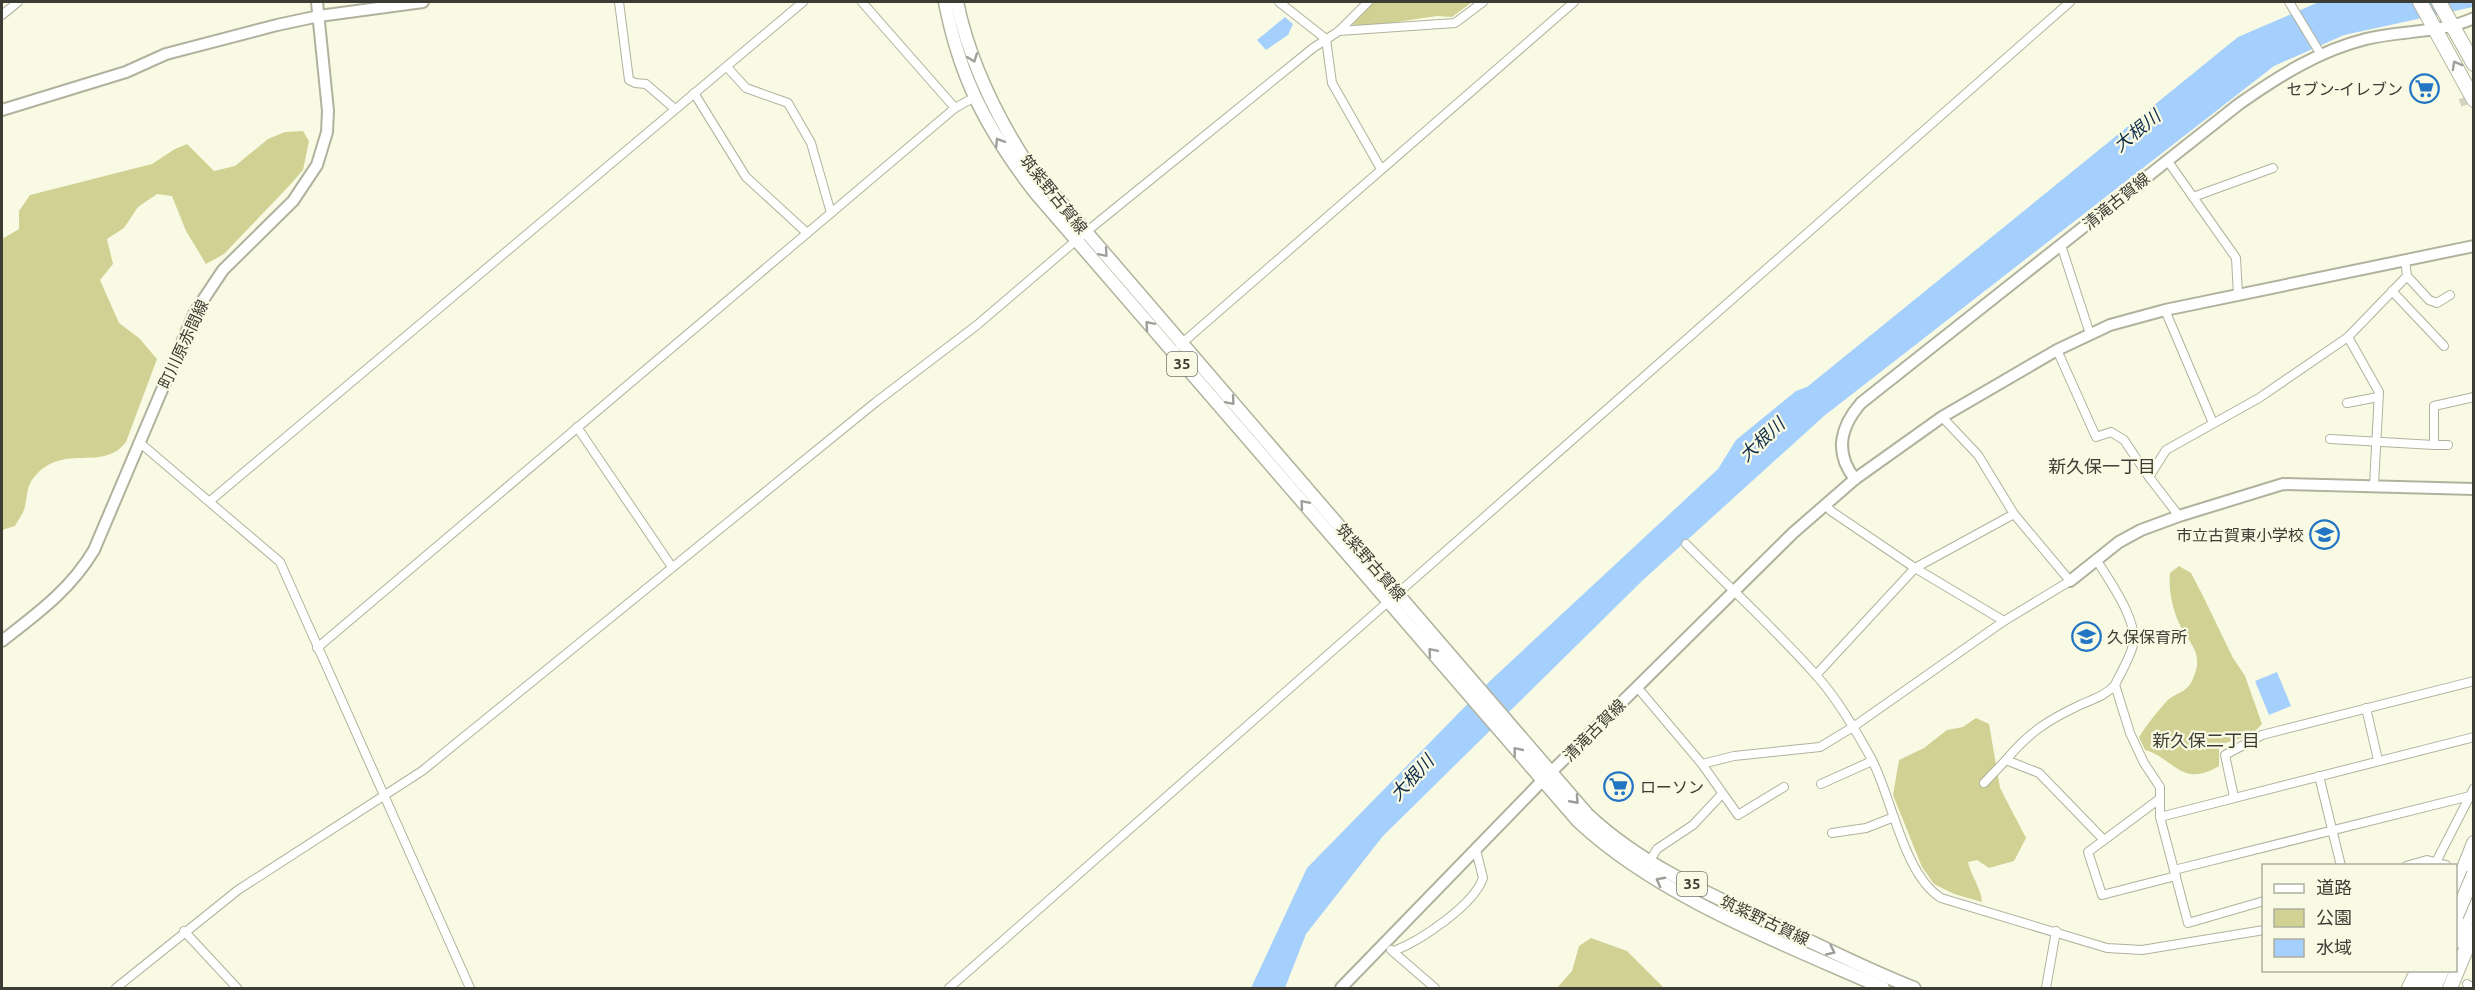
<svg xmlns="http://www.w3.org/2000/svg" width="2475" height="990" font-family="Ubuntu,'Noto Sans JP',sans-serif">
<rect width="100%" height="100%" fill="#f9fae4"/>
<g fill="#d0d192">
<polygon points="1373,2 1472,2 1452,17 1437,16 1356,28 1353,24"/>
<path d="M 303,131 L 309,141 L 303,170 L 289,186 L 224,254 L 206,264 L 186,231 L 172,196 L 157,194 L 138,207 L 124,228 L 107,239 L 113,264 L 100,280 L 119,323 L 139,338 L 157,359 L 126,442 C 102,473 65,442 35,476 C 26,486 28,494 25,506 C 24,513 18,520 15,526 L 2,530 L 2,239 L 19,229 L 19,211 L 30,195 L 152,164 L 175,149 L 187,144 L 214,171 L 235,166 L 268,139 L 285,132 Z"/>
<path d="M 2179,566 L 2191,573 L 2203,596 L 2233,658 L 2245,676 L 2262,724 L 2251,735 L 2219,745 L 2219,766 C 2181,789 2173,757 2145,750 L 2139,737 C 2147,724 2157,712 2167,701 C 2175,693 2186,693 2192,681 C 2204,655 2193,648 2181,627 C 2173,613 2168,588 2170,573 Z"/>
<path d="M 1976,718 L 1989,724 L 2000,788 L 2026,838 L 2014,861 L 1989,868 L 1977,860 L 1968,862 C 1971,876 1981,888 1982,902 L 1954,894 L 1934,884 L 1922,867 L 1893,795 L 1899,760 L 1924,748 L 1947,730 L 1963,727 Z"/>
<polygon points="1591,938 1627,951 1664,988 1557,988 1572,971 1579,946"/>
</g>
<g fill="#a5cffc">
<polygon points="2319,2 2473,2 2473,7 2344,35 2274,66 1824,416 1643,580 1383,836 1306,934 1285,988 1251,988 1307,868 1491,680 1718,469 1736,440 1796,391 1807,387 2238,37"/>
<polygon points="1285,17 1293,24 1288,35 1266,50 1257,40"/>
<polygon points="2277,672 2291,706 2269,715 2255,681"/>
</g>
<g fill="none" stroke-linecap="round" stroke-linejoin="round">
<polyline stroke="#d3d4c1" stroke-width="8" stroke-dasharray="8 4" stroke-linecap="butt" points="2460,103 2474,98"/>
<defs>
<g id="street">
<polyline points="619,2 629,80 635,83 646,84 675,109"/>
<polyline points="862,2 955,108"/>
<polyline points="1279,2 1326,39 1332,83 1381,169"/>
<polyline points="2289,2 2320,53"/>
<polyline points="2,15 18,2"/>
<polyline points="1339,31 1455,23 1483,2"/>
<polyline points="727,67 746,88 788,103 811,143 831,213"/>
<polyline points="694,93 746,177 807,233"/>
<polyline points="2167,160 2236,258 2238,295"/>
<polyline points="2193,197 2273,168"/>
<polyline points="2061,245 2090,334"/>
<polyline points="2407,276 2429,300 2437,303 2450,295"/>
<polyline points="2392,291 2444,346"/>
<polyline points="2165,310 2213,423"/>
<polyline points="2348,337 2379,392 2374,485"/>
<polyline points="1180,345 1574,2"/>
<polyline points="2057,350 2096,437 2111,432 2124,440 2149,477"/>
<polyline points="2347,403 2378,397"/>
<polyline points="577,427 672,567"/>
<polyline points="2330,439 2434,445"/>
<polyline points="139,442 280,562 470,988"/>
<polyline points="2448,445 2434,445 2434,406 2474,397"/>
<polyline points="210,501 803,2"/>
<polyline points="1825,504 1831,511 1915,568 2004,621"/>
<polyline points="2179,516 2149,477 2166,450 2259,398 2348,337 2407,276 2405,260"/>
<path d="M 1686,544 C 1729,587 1775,629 1815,674 C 1837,698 1855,729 1871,758 C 1892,797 1903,874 1941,898 L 2107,948 L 2142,950 L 2264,930"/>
<path d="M 2096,559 C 2108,579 2139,621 2133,645 C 2130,658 2121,672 2115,685 L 2130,733 L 2144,763 L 2160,787 L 2160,817 L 2188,923 L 2264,901"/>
<polyline points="317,648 955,108 973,98"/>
<polyline points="1816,675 1915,568 2014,514"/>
<polyline points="1637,687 1702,764 1734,756 1820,747 1853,727 2004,621 2070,581 2014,514 1978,455 1942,417"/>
<polyline points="2366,708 2378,760"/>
<polyline points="1702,764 1738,815 1784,787"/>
<polyline points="2319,776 2341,866"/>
<polyline points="1984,783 2006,760"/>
<polyline points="1821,784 1872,761"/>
<polyline points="2234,797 2225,755 2262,735 2474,681"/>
<polyline points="2158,800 2088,852 2102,895 2176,876"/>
<polyline points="2160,817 2474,737"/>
<polyline points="1832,833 1866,828 1894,817"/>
<path d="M 2104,840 L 2039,773 L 2006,760 C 2028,733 2048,720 2080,705 C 2093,699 2105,696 2115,685"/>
<polyline points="1649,862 1657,849 1693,825 1722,794"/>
<polyline points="2406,866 2427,860 2446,865"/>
<polyline points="2434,866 2474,788"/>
<polyline points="2174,870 2470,796"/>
<polyline points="184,931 237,988"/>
<polyline points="1391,950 1435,988"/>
<path d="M 1394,951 C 1420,941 1474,905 1483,878 L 1476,850"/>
<polyline points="2467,984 2473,988"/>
<polyline points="116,988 238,890 422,771 876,402 977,325 1086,232 1313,48 1339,31 1368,2"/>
<path d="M 949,988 C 1322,658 1698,332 2070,2"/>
<polyline points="2046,988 2056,931"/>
</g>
<g id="secondary">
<polyline points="2,110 126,72 166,54 277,25 319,16 423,2"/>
<path d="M 1855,479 C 1834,453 1840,427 1861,403 L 2239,104 C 2279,76 2318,51 2366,39 C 2402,30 2439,34 2474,18"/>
<polyline points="2070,581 2119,542 2141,530 2179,516 2283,484 2474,489"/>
<path d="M 2,641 C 38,613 71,589 94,550 L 195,312 L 223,270 L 293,201 L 317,165 L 327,132 L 328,111 L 317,2"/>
<polyline points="1341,988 1542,781 1793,533 1855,479 1942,417 2057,350 2110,325 2165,310 2474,246"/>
</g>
<g id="primary">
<path d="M 945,2 C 960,79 987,129 1034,191 L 1578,821 C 1659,897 1782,943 1883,988"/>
<path d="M 957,2 C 969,60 994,112 1026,162 L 1587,814 C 1643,867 1715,897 1784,929 C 1827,949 1870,971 1914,988"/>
</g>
<g id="highway">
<polyline points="2420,2 2474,100"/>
<polyline points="2439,2 2474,64"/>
<polyline points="2456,889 2474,843"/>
<polyline points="2456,941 2474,900"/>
<polyline points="2409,988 2418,970"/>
<polyline points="2422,988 2431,970"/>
<polyline points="2434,988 2442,970"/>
<polyline points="2450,988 2474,930"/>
</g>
</defs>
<use href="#street" stroke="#b1b29d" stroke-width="10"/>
<use href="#secondary" stroke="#b1b29d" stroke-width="14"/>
<use href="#primary" stroke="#b1b29d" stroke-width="15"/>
<use href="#highway" stroke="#b1b29d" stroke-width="16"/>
<use href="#street" stroke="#fff" stroke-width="8"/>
<use href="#secondary" stroke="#fff" stroke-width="10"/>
<use href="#primary" stroke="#fff" stroke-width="12"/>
<use href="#highway" stroke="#fff" stroke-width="14"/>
<defs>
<polyline id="highway-bridge" points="2456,916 2474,874"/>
</defs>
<use href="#highway-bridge" stroke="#b1b29d" stroke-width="16" stroke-linecap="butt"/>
<use href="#highway-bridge" stroke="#fff" stroke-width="14"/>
</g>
<defs><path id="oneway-chevron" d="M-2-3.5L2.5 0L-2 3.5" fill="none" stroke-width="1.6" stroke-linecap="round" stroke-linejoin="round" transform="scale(1.5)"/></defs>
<g stroke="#9e9e9a">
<use href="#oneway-chevron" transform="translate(973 58) rotate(70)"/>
<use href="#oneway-chevron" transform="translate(2456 65) rotate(-119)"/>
<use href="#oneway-chevron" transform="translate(999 142) rotate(-122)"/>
<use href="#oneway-chevron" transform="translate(1104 253) rotate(49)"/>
<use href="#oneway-chevron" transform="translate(1149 325) rotate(-131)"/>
<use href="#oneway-chevron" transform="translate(1231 401) rotate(49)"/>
<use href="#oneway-chevron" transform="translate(1304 504) rotate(-131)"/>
<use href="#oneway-chevron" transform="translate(1432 652) rotate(-131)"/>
<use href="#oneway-chevron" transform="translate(1517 751) rotate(-129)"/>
<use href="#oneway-chevron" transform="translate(1575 800) rotate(48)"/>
<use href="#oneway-chevron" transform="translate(1660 881) rotate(-152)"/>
<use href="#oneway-chevron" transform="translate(1831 951) rotate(25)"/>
</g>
<defs>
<symbol id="supermarket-ring" viewBox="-11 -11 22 22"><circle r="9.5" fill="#f9fae4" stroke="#2175c3" stroke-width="1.5"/><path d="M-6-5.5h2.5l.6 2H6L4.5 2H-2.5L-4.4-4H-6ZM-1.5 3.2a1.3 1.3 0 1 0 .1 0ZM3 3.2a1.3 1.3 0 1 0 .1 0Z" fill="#2175c3"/></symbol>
<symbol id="school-ring" viewBox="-11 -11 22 22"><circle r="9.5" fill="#f9fae4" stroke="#2175c3" stroke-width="1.5"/><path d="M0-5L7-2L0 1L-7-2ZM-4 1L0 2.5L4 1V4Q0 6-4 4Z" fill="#2175c3"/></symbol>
</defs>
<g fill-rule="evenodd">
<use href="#supermarket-ring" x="2408" y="72" width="33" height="33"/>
<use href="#school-ring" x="2308" y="518" width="33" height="33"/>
<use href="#school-ring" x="2070" y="620" width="33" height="33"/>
<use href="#supermarket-ring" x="1602" y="770" width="33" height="33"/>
</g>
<g text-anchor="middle" stroke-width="4.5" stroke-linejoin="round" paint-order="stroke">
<g fill="#f9fae4" stroke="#757569" stroke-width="1.5">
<rect x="1167" y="352" width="30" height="24" rx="4.5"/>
<rect x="1677" y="872" width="30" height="24" rx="4.5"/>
</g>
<g font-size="15" font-weight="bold" fill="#3c3c34">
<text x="1182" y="369">35</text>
<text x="1692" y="889">35</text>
</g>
<g font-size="16" fill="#3c3c34" stroke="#f9fae4" text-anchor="end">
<text x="2403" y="95">セブン-イレブン</text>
<text x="2304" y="541">市立古賀東小学校</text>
<text x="2107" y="643" text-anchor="start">久保保育所</text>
<text x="1640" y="793" text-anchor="start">ローソン</text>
</g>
<g font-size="16" fill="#3c3c34" stroke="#f9fae4">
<text transform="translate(1054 194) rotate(51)" y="6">筑紫野古賀線</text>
<text transform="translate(2116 201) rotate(-39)" y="6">清滝古賀線</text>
<text transform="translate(183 344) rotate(-65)" y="6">町川原赤間線</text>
<text transform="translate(1371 562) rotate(49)" y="6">筑紫野古賀線</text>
<text transform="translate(1594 730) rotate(-45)" y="6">清滝古賀線</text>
<text transform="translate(1765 920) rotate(25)" y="6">筑紫野古賀線</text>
</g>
<g font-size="18" font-style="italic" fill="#0f2c49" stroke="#f9fae4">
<text transform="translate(2137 131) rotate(-39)" y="6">大根川</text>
<text transform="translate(1762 440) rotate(-43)" y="6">大根川</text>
<text transform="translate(1412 778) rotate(-47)" y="6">大根川</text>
</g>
<g font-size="18" fill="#3c3c34" stroke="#f9fae4">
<text x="2102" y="473">新久保一丁目</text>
<text x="2206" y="747">新久保二丁目</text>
</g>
</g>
<rect width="2475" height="990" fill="none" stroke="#3c3c34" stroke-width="6"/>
<rect x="2262" y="864" width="195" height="108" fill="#f9fae4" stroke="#adae9e" stroke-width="1.5"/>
<rect x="2274" y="884" width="30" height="9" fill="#ffffff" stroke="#adae9e" stroke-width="1.5"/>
<text x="2316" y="894" font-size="18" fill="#3c3c34">道路</text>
<rect x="2274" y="909" width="30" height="18" fill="#d0d192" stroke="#adae9e" stroke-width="1.5"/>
<text x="2316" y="924" font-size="18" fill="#3c3c34">公園</text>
<rect x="2274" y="939" width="30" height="18" fill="#a5cffc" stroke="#adae9e" stroke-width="1.5"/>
<text x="2316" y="954" font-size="18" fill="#3c3c34">水域</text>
</svg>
